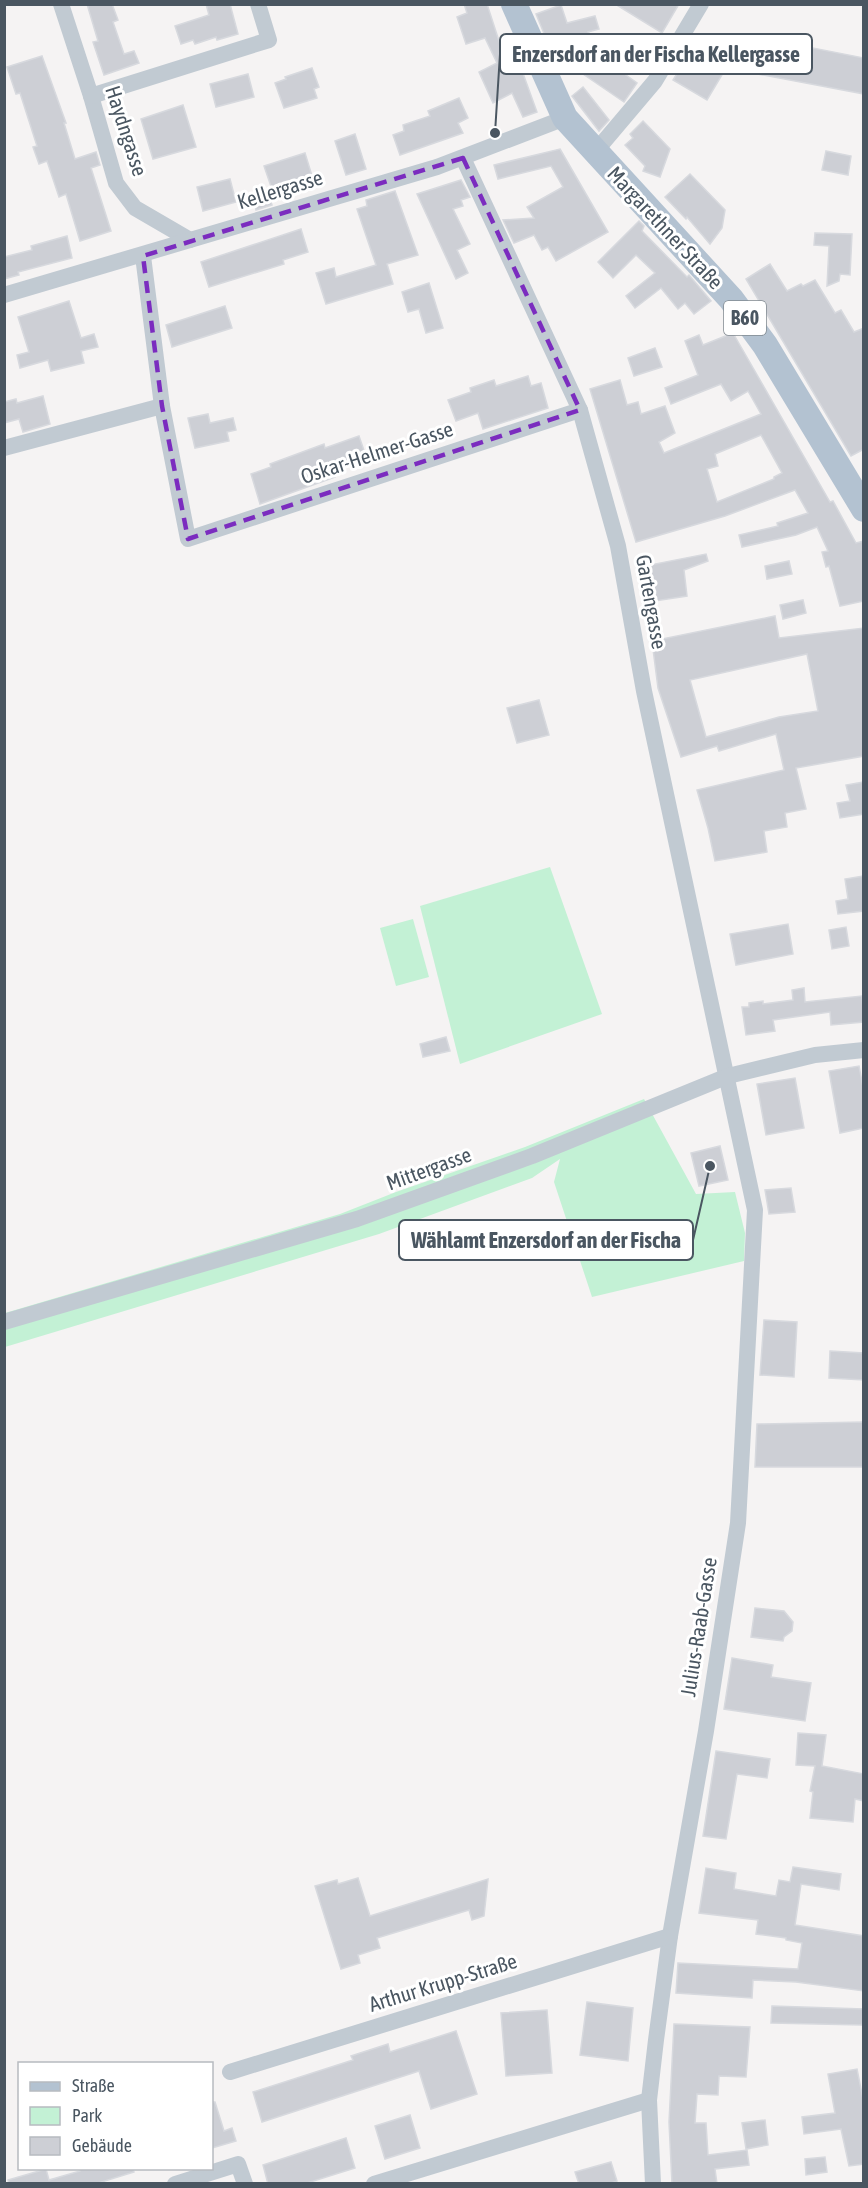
<svg xmlns="http://www.w3.org/2000/svg" width="868" height="2188" font-family="'Asap Condensed',sans-serif">
<rect width="100%" height="100%" fill="#f5f3f3"/>
<g fill="#c3f1d5">
<polygon points="550,867 602,1014 460,1064 420,906"/>
<polygon points="413,919 429,977 396,986 380,928"/>
<polygon points="644,1099 696,1194 735,1192 745,1233 744,1261 592,1297 554,1182 560,1159 532,1178 379,1234 5,1347 5,1313 340,1214 396,1192 525,1147"/>
</g>
<g fill="#cdcfd5" stroke="#d7d9de" stroke-width="1.5" fill-rule="evenodd">
<polygon points="87,4 112,4 118,20 113,22 124,54 134,51 139,63 104,75 93,42 98,41"/>
<polygon points="206,4 230,4 238,34 217,40 216,37 195,44 193,40 181,44 175,26 209,15"/>
<polygon points="464,4 487,4 501,47 512,43 537,112 523,117 512,93 493,103 479,72 497,63 485,38 466,44 457,17 467,13"/>
<polygon points="615,4 679,4 662,33"/>
<polygon points="561,5 567,23 595,16 599,29 588,32 610,67 614,63 619,70 637,83 624,102 564,61 558,51 552,53 536,14"/>
<polygon points="698,40 726,57 759,61 762,46 801,54 803,46 864,58 864,94 726,68 707,100 673,80"/>
<polygon points="42,56 66,123 64,123 75,159 96,152 100,165 91,168 111,231 80,241 66,194 59,197 47,161 39,164 33,147 37,146 20,93 16,94 7,67"/>
<polygon points="312,68 319,87 314,89 317,98 284,108 275,83 286,79 285,77"/>
<polygon points="248,74 254,97 216,107 210,84"/>
<polygon points="583,87 609,120 599,131 572,96"/>
<polygon points="459,98 468,118 458,123 463,133 400,155 393,135 404,131 403,125 430,116 428,111"/>
<polygon points="183,105 196,147 153,159 141,119"/>
<polygon points="643,121 670,149 660,177 643,171 645,166 625,145 633,138 630,134"/>
<polygon points="355,134 366,169 346,175 335,141"/>
<polygon points="560,149 608,232 556,261 548,247 542,250 534,235 514,243 503,220 534,218 527,207 563,187 551,166 498,179 494,165"/>
<polygon points="826,151 851,156 848,175 822,170"/>
<polygon points="305,153 313,179 292,186 294,192 275,198 264,166"/>
<polygon points="690,174 725,210 722,228 710,244 687,217 686,219 665,197"/>
<polygon points="230,179 236,202 203,211 197,187"/>
<polygon points="461,180 470,197 461,200 463,206 453,209 470,244 457,250 468,273 456,279 417,194"/>
<polygon points="395,191 418,255 387,264 393,284 326,304 316,273 334,268 336,277 376,265 357,209 367,206 366,200"/>
<polygon points="268,193 272,205 256,210 253,198"/>
<polygon points="639,221 644,226 642,231 687,277 689,275 711,301 694,314 685,303 678,309 661,288 635,308 626,296 655,273 636,255 613,278 598,262"/>
<polygon points="301,229 308,252 283,260 284,264 209,287 201,262"/>
<polygon points="815,233 852,234 850,275 840,274 839,281 827,286 829,246 814,245"/>
<polygon points="67,236 72,258 18,272 19,275 4,279 4,257 32,250 31,246"/>
<polygon points="770,264 787,291 801,284 803,286 815,280 835,313 841,310 854,332 864,328 864,449 851,456 746,279"/>
<polygon points="429,283 443,328 426,333 419,309 408,312 402,292"/>
<polygon points="69,301 81,338 94,334 98,347 81,351 84,363 51,371 48,360 20,368 17,355 29,352 18,317"/>
<polygon points="225,306 232,328 172,347 166,325"/>
<path d="M 733,333 L 830,502 L 833,501 L 856,543 L 864,541 L 864,601 L 840,606 L 829,566 L 826,567 L 822,552 L 828,551 L 817,527 L 796,535 L 742,547 L 739,535 L 778,526 L 777,523 L 808,513 L 795,490 L 725,516 L 636,542 L 590,389 L 620,380 L 627,405 L 638,402 L 641,414 L 665,406 L 675,433 L 659,442 L 664,453 L 761,414 L 748,391 L 731,401 L 721,384 L 671,404 L 665,388 L 698,375 L 685,341 L 699,335 L 703,345 ZM 761,435 L 782,473 L 774,477 L 774,479 L 717,502 L 707,469 L 718,466 L 715,454 Z"/>
<polygon points="655,348 662,367 634,376 628,358"/>
<polygon points="528,376 531,386 541,383 548,408 483,429 478,413 456,421 448,400 471,392 470,388 494,380 496,386"/>
<polygon points="43,396 50,424 23,432 19,419 4,423 4,402 16,399 17,403"/>
<polygon points="208,414 210,423 233,418 236,430 227,432 229,441 195,448 188,418"/>
<polygon points="359,436 367,459 333,471 335,477 260,504 251,474 271,467 270,464 324,444 325,448"/>
<polygon points="706,554 708,561 684,570 687,596 655,601 650,565"/>
<polygon points="789,561 792,574 767,579 765,566"/>
<polygon points="803,600 806,613 783,619 780,605"/>
<path d="M 775,616 L 779,638 L 864,628 L 864,756 L 796,768 L 806,809 L 785,813 L 787,827 L 764,831 L 767,852 L 715,861 L 708,828 L 697,790 L 784,770 L 776,734 L 719,751 L 717,746 L 681,757 L 658,688 L 652,641 ZM 807,654 L 818,711 L 779,717 L 706,737 L 690,680 Z"/>
<polygon points="539,700 549,735 517,743 507,708"/>
<polygon points="864,782 864,814 840,818 837,803 850,801 846,785"/>
<polygon points="864,876 864,911 838,914 836,901 848,899 845,879"/>
<polygon points="788,924 793,954 736,965 730,934"/>
<polygon points="846,927 849,946 832,949 829,930"/>
<polygon points="804,988 805,1002 862,996 864,1022 831,1025 830,1012 773,1020 775,1031 746,1035 742,1007 749,1007 749,1003 763,1001 763,1004 793,1000 792,990"/>
<polygon points="446,1037 450,1051 423,1057 420,1044"/>
<polygon points="859,1066 864,1092 864,1128 840,1133 829,1071"/>
<polygon points="795,1078 804,1128 766,1135 757,1084"/>
<polygon points="720,1146 728,1180 699,1186 691,1153"/>
<polygon points="791,1188 795,1212 769,1214 765,1190"/>
<polygon points="764,1320 797,1322 794,1377 760,1375"/>
<polygon points="830,1351 864,1353 864,1380 829,1378"/>
<polygon points="864,1422 864,1467 755,1467 757,1424"/>
<polygon points="755,1608 784,1611 793,1622 792,1631 784,1637 783,1641 751,1637"/>
<polygon points="732,1658 773,1665 771,1677 811,1683 805,1721 724,1709"/>
<polygon points="798,1733 826,1735 822,1766 864,1774 864,1801 855,1799 853,1822 810,1818 813,1792 810,1791 815,1766 796,1765"/>
<polygon points="716,1751 770,1759 767,1778 737,1774 726,1839 703,1836"/>
<polygon points="793,1867 841,1874 839,1890 801,1884 795,1925 864,1936 864,1991 796,1982 753,1980 752,1998 676,1993 678,1963 798,1969 802,1943 786,1940 786,1938 756,1934 758,1920 699,1913 706,1868 736,1873 734,1889 776,1896 779,1880 790,1882"/>
<polygon points="358,1878 370,1916 488,1879 484,1916 472,1920 469,1910 377,1938 380,1948 358,1955 360,1963 341,1969 315,1886 337,1880 338,1884"/>
<polygon points="587,2002 633,2008 628,2061 580,2055"/>
<polygon points="772,2006 864,2009 864,2016 862,2025 771,2023"/>
<polygon points="547,2010 552,2073 506,2076 501,2013"/>
<polygon points="674,2024 750,2027 746,2077 719,2076 718,2095 697,2094 695,2123 706,2123 708,2155 747,2150 749,2165 715,2169 717,2184 672,2184 669,2122"/>
<polygon points="456,2031 477,2094 431,2109 419,2071 262,2122 253,2092 353,2060 351,2056 388,2044 390,2052"/>
<polygon points="857,2069 864,2104 864,2164 849,2166 841,2129 804,2134 802,2117 835,2113 828,2074"/>
<polygon points="212,2102 215,2102 224,2131 232,2128 236,2141 212,2148"/>
<polygon points="410,2115 420,2148 385,2159 375,2126"/>
<polygon points="765,2120 768,2145 746,2149 742,2123"/>
<polygon points="346,2138 355,2168 304,2184 268,2184 263,2165"/>
<polygon points="825,2157 827,2172 806,2175 805,2159"/>
<polygon points="611,2162 617,2181 609,2184 579,2184 575,2172"/>
<polygon points="46,2169 49,2180 80,2171 80,2169 133,2169 134,2172 95,2184 9,2184 8,2180"/>
</g>
<g fill="none" stroke-linecap="round" stroke-linejoin="round">
<g stroke="#c1cad2" stroke-width="16">
<polyline points="61,4 91,96 116,183 135,208 190,240"/>
<polyline points="91,96 269,40 258,4"/>
<polyline points="595,152 655,81 701,4"/>
<polyline points="463,158 580,410 618,546 644,691 755,1210 738,1523 706,1731 670,1936 656,2040 649,2100 653,2184"/>
<polyline points="143,256 162,406 188,539 580,410"/>
<polyline points="4,295 437,167 565,118"/>
<polyline points="4,448 162,406"/>
<polyline points="4,1322 357,1219 532,1156 728,1076 815,1055 864,1050"/>
<polyline points="230,2072 670,1936"/>
<polyline points="175,2184 238,2164 245,2184"/>
<polyline points="374,2184 649,2100"/>
</g>
<polyline stroke="#b3c2d1" stroke-width="26" points="514,4 565,118 731,299 765,345 864,509"/>
</g>
<path fill="none" stroke="#7b2cbf" stroke-width="4.5" stroke-dasharray="12 8" stroke-linejoin="round" d="M 463,158 L 580,410 L 188,539 L 162,406 L 143,256 Z"/>
<g text-anchor="middle" stroke-width="6" stroke-linejoin="round" paint-order="stroke">
<rect fill="#fff" stroke="#808990" stroke-width="1.5" x="724" y="301" width="42" height="34" rx="4.5"/>
<g font-size="20" font-weight="bold" fill="#4a5661">
<text x="745" y="325">B60</text>
</g>
<g font-size="21" fill="#4a5661" stroke="#fff">
<text transform="translate(126 131) rotate(72)" y="7">Haydngasse</text>
<text transform="translate(280 190) rotate(-17)" y="7">Kellergasse</text>
<text transform="translate(665 228) rotate(47)" y="7">Margarethner Straße</text>
<text transform="translate(377 453) rotate(-18)" y="7">Oskar-Helmer-Gasse</text>
<text transform="translate(651 602) rotate(80)" y="7">Gartengasse</text>
<text transform="translate(429 1169) rotate(-20)" y="7">Mittergasse</text>
<text transform="translate(699 1627) rotate(-81)" y="7">Julius-Raab-Gasse</text>
<text transform="translate(443 1983) rotate(-17)" y="7">Arthur Krupp-Straße</text>
</g>
</g>
<path fill="none" stroke="#4a5661" stroke-width="2" d="M495 133L500 54M710 1166L693 1240"/>
<g fill="#4a5661" stroke="#fff" stroke-width="2">
<circle cx="495" cy="133" r="6"/>
<circle cx="710" cy="1166" r="6"/>
</g>
<g fill="#fff" stroke="#4a5661" stroke-width="2">
<rect x="500" y="34" width="312" height="40" rx="6"/>
<rect x="399" y="1220" width="294" height="40" rx="6"/>
</g>
<g font-size="22" text-anchor="middle" font-weight="bold" fill="#4a5661">
<text x="656" y="62">Enzersdorf an der Fischa Kellergasse</text>
<text x="546" y="1248">Wählamt Enzersdorf an der Fischa</text>
</g>
<rect width="868" height="2188" fill="none" stroke="#4a5661" stroke-width="12"/>
<rect x="18" y="2062" width="195" height="108" fill="#ffffff" stroke="#b7bbc0" stroke-width="1.5"/>
<rect x="30" y="2082" width="30" height="9" fill="#b3c2d1" stroke="#b7bbc0" stroke-width="1.5"/>
<text x="72" y="2092" font-size="18" fill="#4a5661">Straße</text>
<rect x="30" y="2107" width="30" height="18" fill="#c3f1d5" stroke="#b7bbc0" stroke-width="1.5"/>
<text x="72" y="2122" font-size="18" fill="#4a5661">Park</text>
<rect x="30" y="2137" width="30" height="18" fill="#cdcfd5" stroke="#b7bbc0" stroke-width="1.5"/>
<text x="72" y="2152" font-size="18" fill="#4a5661">Gebäude</text>
</svg>
